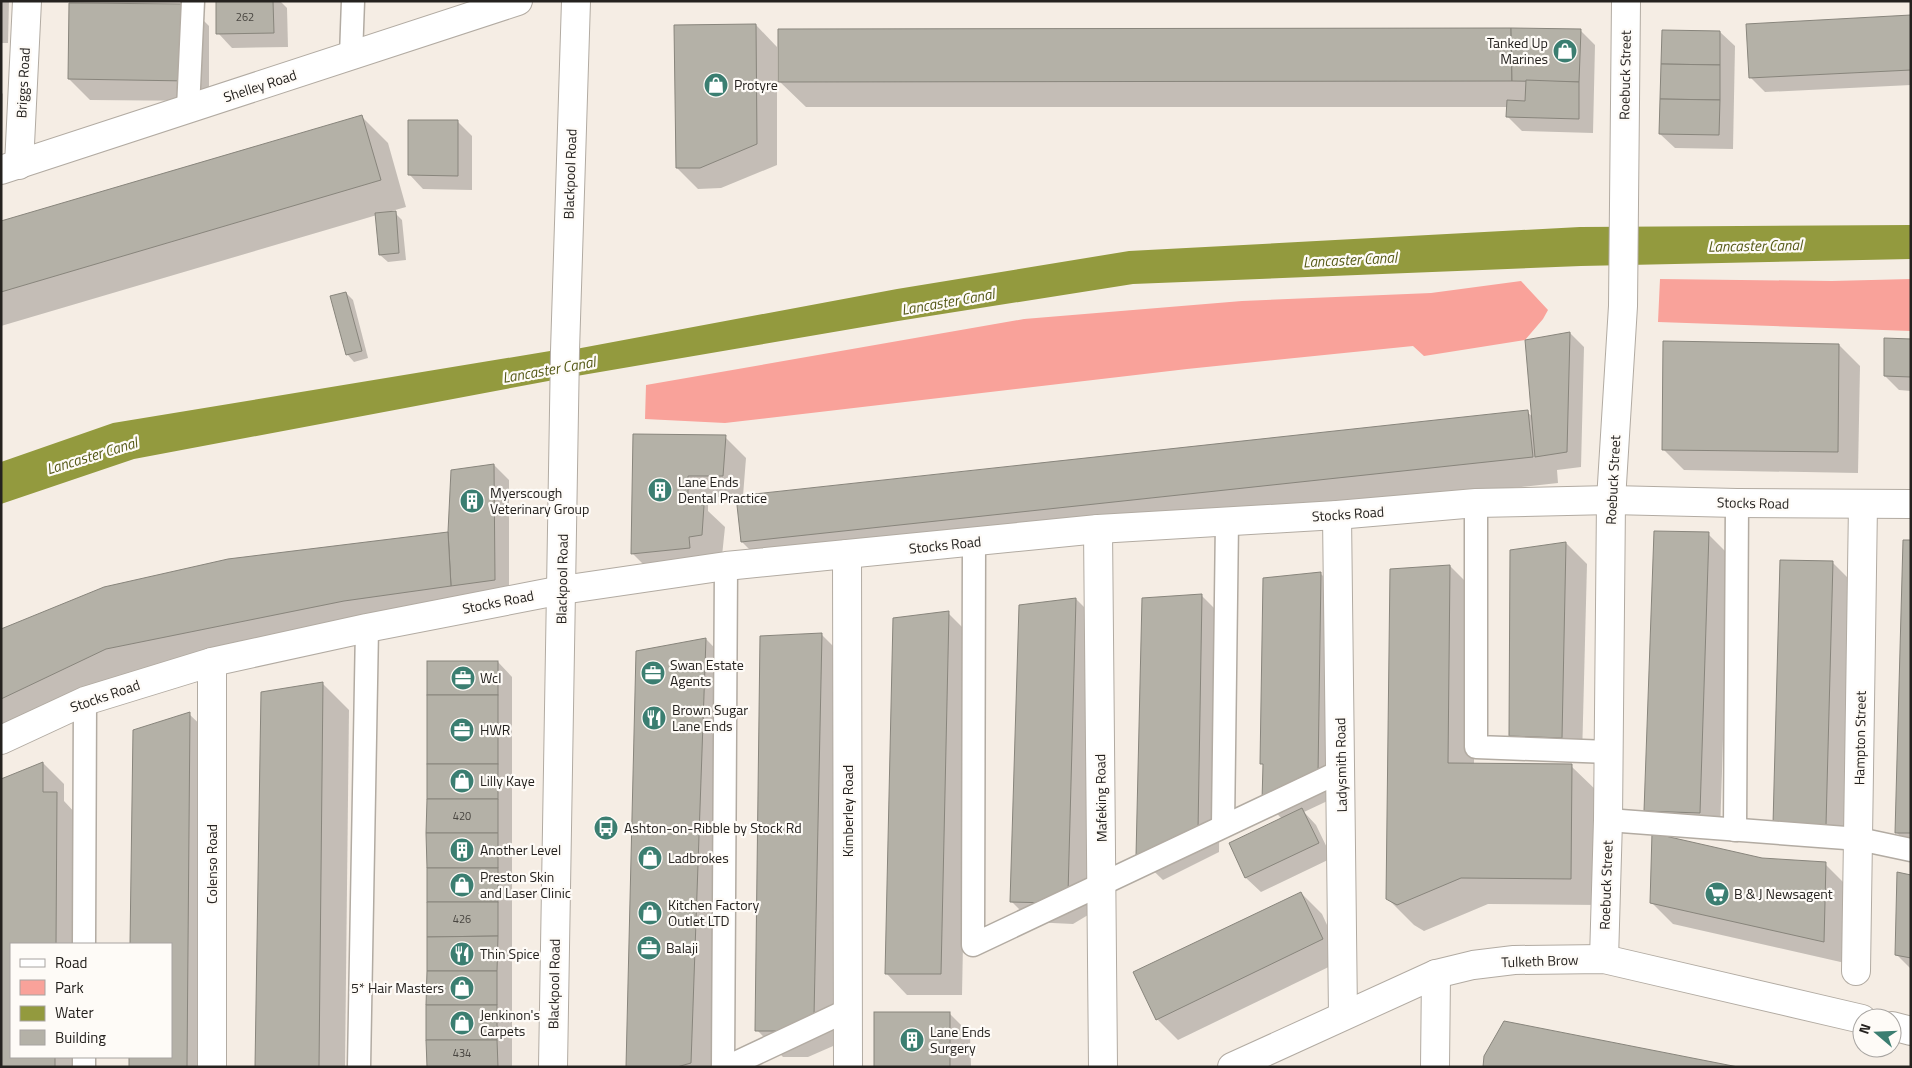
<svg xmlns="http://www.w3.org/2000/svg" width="1912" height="1068" font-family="'Titillium Web',sans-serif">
<rect width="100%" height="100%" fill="#f5ede4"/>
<g fill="#f9a29a">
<polygon points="1660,279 1832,281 1911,279 1911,331 1658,322"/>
<polygon points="1521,281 1548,310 1543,319 1525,340 1424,356 1413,346 1187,369 725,423 645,419 646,385 1024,319 1242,301 1431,293"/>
</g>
<polygon fill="#939a3e" points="1911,225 1911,259 1581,266 1133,284 898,321 559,379 134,459 1,504 1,462 113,423 562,349 565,351 897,289 1129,251 1580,227"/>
<g fill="#0003">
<polygon points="1,1 9,1 8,43 1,43"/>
<polygon points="217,1 280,1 287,8 288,47 232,48 218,33"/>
<polygon points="188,5 209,26 209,101 90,100 69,79"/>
<polygon points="1911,17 1911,85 1765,92 1750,77"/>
<polygon points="756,25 777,47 777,165 721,188 698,189 677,168"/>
<polygon points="1581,31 1595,45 1593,133 1522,131 1508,117 1508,107 806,107 779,81"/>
<polygon points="1720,32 1735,46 1733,149 1675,148 1660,134"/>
<polygon points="1,92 3,94 2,154 1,154"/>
<polygon points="361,116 388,143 406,207 388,212 395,213 402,220 406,260 388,262 380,255 377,215 1,326 1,222"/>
<polygon points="458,122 472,136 472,190 423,189 409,174"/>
<polygon points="346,293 353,300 368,358 354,362 347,354"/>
<polygon points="1570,333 1584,347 1581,467 1557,470 1558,483 768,568 742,542 737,497 708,497 708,511 725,527 722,556 653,574 632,553 634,435 725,437 746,458 743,496 1527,412 1533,417"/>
<polygon points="1911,340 1911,391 1899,390 1885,376"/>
<polygon points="1839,345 1860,366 1858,473 1684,470 1663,449"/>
<polygon points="494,465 509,480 509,595 371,627 1,738 1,630 450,533 453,471"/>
<polygon points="1708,534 1729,555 1720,833 1666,832 1645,811"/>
<polygon points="1911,542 1911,847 1896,832"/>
<polygon points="1566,543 1587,564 1582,758 1531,757 1510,736"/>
<polygon points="1832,562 1853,583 1846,846 1796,844"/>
<polygon points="1450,566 1476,592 1474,765 1571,766 1598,792 1597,905 1488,904 1424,931 1414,925 1387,898"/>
<polygon points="1320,573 1341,594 1338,796 1304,812 1316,825 1332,858 1261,892 1246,878 1230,844 1282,819 1264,800 1264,766 1262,763"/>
<polygon points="1201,595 1222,616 1219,852 1163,880 1138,856"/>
<polygon points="1076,599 1097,620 1088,915 1073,924 1032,922 1011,901"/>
<polygon points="948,613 969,634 962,995 907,995 886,973"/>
<polygon points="822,635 848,661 840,1043 808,1057 783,1057 757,1030"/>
<polygon points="706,639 732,666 718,1067 627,1067 637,652"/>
<polygon points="498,662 512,677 512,1067 428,1067"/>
<polygon points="323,684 349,710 345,1067 256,1067"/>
<polygon points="189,714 210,734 208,1067 130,1067 130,1057 171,1057 171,944 131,944 134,731"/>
<polygon points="43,763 64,784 64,801 77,815 77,944 11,944 11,1057 76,1057 76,1067 1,1067 1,780"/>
<polygon points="1762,859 1825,864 1846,885 1845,963 1673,924 1652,903"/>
<polygon points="1911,876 1911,969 1896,954"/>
<polygon points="1301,893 1322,914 1343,960 1178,1040 1157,1019"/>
<polygon points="949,1013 970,1034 971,1067 876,1067"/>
</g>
<g fill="#b4b1a7" stroke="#88857c">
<polygon points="216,1 273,1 274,33 216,34"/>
<polygon points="69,3 189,4 188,81 68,79"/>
<polygon points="1911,15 1911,70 1749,78 1746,24"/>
<polygon points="756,24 757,144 700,168 676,168 674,25"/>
<polygon points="1511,28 1512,81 778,82 778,29"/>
<polygon points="1511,28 1581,29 1579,82 1512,81"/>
<polygon points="1662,30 1720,31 1720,65 1661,64"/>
<polygon points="1661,64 1720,65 1720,100 1660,99"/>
<polygon points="1526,80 1579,82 1579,119 1506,117 1507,100 1525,101"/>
<polygon points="1660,99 1720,100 1719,135 1659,134"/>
<polygon points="362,115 381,180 1,292 1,221"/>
<polygon points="408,120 458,120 458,176 408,175"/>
<polygon points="396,211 399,253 379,255 375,213"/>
<polygon points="346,292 362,351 346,355 330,296"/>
<polygon points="1570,332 1567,452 1535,457 1525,340"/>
<polygon points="1884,338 1911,339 1911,377 1884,376"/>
<polygon points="1663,341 1839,344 1838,452 1662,450"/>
<polygon points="1528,410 1533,457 741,542 736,496"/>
<polygon points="633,434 726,435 723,476 688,476 688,503 704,505 702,535 689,537 690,548 631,554"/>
<polygon points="494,464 495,580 451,586 448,532 451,470"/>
<polygon points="1654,531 1709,532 1700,813 1644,811"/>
<polygon points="448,532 451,586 344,601 106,649 1,699 1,629 104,587 228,559"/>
<polygon points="1903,540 1911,540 1911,833 1895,833"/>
<polygon points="1566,542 1562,738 1509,736 1510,550"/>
<polygon points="1780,560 1833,561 1826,825 1773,824"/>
<polygon points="1450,565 1448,763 1572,764 1571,879 1461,878 1397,905 1386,899 1390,569"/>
<polygon points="1321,572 1318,775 1262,801 1263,764 1260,764 1263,578"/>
<polygon points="1202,594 1198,831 1136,856 1142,598"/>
<polygon points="1076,598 1068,894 1052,903 1010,902 1019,605"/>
<polygon points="949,611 941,974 885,974 893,618"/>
<polygon points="822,633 814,1016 782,1031 755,1031 760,636"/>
<polygon points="706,638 691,1063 677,1067 626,1067 636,651"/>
<rect x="427" y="661" width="71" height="34"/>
<polygon points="323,682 319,1067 255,1067 261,692"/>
<rect x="427" y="695" width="71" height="69"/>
<polygon points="190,712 187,1067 129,1067 129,1057 171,1057 171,944 130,944 133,730"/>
<polygon points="43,762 43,792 57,792 56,944 11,944 11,1057 55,1057 55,1067 1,1067 1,779"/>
<rect x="427" y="764" width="71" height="35"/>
<polygon points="427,799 498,799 498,833 426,833"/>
<polygon points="1302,808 1319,843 1245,878 1229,843"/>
<polygon points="426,833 498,833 498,868 427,868"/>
<polygon points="1652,833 1762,858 1826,862 1824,942 1650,903"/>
<rect x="427" y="868" width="71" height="34"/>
<polygon points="1897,872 1911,875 1911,958 1895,955"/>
<polygon points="1301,892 1323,939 1156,1020 1133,972"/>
<polygon points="427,902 498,902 498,936 427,937"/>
<polygon points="498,936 497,971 427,971 427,937"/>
<polygon points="427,971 497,971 497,1005 426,1005"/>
<rect x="426" y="1005" width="71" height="35"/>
<rect x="874" y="1012" width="76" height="55"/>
<polygon points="1504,1021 1738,1067 1483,1067 1484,1056"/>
<polygon points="426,1040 497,1040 498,1067 427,1067"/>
</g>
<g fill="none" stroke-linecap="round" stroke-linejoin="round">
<defs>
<g id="lane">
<polyline points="351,56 353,1"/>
<polyline points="188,109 193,1"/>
<polyline points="1476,503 1476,747 1609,752"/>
<polyline points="974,542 973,945 1341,771"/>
<polyline points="1608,820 1859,839 1911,850"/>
<polyline points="1223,826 1227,521"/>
<polyline points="1735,830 1737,503"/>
<polyline points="84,944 85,701"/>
<polyline points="84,1067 84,1057"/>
<polyline points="359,1067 367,628"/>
<polyline points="723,1067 726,566"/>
<polyline points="727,1067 848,1010"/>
</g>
<g id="street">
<polyline points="19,165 27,1"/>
<polyline points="1,170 518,1"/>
<polyline points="1337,515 1343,1015"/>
<polyline points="1098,529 1103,1067"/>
<polyline points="847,554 848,1067"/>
<polyline points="1,740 85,701 212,662 367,628 562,590 726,566 1098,529 1337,515 1476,503 1611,500 1737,503 1911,504"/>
<polyline points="1604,959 1608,820 1611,500 1623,306 1626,1"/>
<polyline points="1856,971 1863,504"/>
<polyline points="212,1067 212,662"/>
<polyline points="1435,1067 1436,974"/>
</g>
<g id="secondary">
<polyline points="1892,1026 1911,1031"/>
<polyline points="1232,1067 1436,974 1473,965 1514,960 1604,959 1862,1019"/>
</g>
<polyline id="highway" points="553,1067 565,351 576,1"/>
</defs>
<use href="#lane" stroke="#b2aba2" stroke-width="25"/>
<use href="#street" stroke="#b2aba2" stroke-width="30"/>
<use href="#secondary" stroke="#b2aba2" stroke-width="30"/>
<use href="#highway" stroke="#b2aba2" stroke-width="30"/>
<use href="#lane" stroke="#fff" stroke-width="22"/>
<use href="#street" stroke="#fff" stroke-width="28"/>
<use href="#secondary" stroke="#fff" stroke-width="28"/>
<use href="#highway" stroke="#fff" stroke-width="28"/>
</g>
<defs>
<symbol id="shop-disc" viewBox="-11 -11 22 22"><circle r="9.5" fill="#3b7e71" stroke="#fefbf7"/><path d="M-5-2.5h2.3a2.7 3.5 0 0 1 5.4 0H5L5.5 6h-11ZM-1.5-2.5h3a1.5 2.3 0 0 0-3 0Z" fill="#fff"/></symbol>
<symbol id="building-disc" viewBox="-11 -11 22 22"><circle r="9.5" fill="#3b7e71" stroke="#fefbf7"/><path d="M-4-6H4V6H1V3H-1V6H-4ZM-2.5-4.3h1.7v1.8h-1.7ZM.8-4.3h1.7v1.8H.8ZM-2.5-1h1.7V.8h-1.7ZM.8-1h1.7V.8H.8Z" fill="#fff"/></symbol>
<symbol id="office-disc" viewBox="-11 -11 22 22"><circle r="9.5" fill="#3b7e71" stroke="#fefbf7"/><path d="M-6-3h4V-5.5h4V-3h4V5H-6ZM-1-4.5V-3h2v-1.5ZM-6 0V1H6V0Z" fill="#fff"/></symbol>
<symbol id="restaurant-disc" viewBox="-11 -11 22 22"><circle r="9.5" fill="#3b7e71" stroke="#fefbf7"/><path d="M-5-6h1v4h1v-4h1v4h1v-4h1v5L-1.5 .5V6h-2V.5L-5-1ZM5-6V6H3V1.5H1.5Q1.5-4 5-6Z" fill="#fff"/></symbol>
<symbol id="bus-disc" viewBox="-11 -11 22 22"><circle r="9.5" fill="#3b7e71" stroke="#fefbf7"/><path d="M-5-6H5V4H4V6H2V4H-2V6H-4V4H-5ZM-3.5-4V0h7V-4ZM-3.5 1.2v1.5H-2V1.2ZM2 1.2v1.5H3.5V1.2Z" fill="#fff"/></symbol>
<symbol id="supermarket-disc" viewBox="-11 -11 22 22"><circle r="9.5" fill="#3b7e71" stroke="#fefbf7"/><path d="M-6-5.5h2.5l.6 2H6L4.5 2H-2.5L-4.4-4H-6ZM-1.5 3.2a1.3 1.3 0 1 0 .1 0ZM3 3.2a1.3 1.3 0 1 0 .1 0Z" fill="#fff"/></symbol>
</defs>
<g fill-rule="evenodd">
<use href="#shop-disc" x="1551" y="37" width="28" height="28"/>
<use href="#shop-disc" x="702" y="71" width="28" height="28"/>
<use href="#building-disc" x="646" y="476" width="28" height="28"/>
<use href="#building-disc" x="458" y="487" width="28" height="28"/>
<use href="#office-disc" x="639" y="659" width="28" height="28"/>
<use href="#office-disc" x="449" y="664" width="28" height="28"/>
<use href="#restaurant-disc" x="640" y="704" width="28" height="28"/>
<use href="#office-disc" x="448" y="716" width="28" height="28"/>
<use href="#shop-disc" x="448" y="767" width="28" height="28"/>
<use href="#bus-disc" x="592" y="814" width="28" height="28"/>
<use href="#building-disc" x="448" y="836" width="28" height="28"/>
<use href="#shop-disc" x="636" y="844" width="28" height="28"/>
<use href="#shop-disc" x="448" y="871" width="28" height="28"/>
<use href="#supermarket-disc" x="1703" y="880" width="28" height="28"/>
<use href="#shop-disc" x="636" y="899" width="28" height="28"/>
<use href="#office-disc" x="635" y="934" width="28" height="28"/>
<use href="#restaurant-disc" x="448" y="940" width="28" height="28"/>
<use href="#shop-disc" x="448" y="974" width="28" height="28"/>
<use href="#shop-disc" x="448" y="1009" width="28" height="28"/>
<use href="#building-disc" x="898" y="1026" width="28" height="28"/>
</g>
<g text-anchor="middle" stroke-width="4.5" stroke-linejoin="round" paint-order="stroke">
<g font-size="11" fill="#494641">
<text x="245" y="21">262</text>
<text x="462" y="820">420</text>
<text x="462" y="923">426</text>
<text x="462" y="1057">434</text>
</g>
<g font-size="14" fill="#25221f" stroke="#fefbf7" text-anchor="start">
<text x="1548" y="48" text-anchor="end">Tanked Up<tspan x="1548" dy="16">Marines</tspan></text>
<text x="734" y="90">Protyre</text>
<text x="678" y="487">Lane Ends<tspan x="678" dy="16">Dental Practice</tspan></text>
<text x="490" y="498">Myerscough<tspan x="490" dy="16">Veterinary Group</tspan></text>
<text x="670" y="670">Swan Estate<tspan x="670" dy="16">Agents</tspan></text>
<text x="480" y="683">Wcl</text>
<text x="672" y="715">Brown Sugar<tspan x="672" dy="16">Lane Ends</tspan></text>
<text x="480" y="735">HWR</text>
<text x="480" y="786">Lilly Kaye</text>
<text x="624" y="833">Ashton-on-Ribble by Stock Rd</text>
<text x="480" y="855">Another Level</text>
<text x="668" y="863">Ladbrokes</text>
<text x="480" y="882">Preston Skin<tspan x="480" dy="16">and Laser Clinic</tspan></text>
<text x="1734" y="899">B &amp; J Newsagent</text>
<text x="668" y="910">Kitchen Factory<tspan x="668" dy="16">Outlet LTD</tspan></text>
<text x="666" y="953">Balaji</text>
<text x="480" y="959">Thin Spice</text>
<text x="444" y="993" text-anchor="end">5* Hair Masters</text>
<text x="480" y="1020">Jenkinon's<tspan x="480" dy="16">Carpets</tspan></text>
<text x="930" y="1037">Lane Ends<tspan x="930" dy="16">Surgery</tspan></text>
</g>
<g font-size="14" fill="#25221f" stroke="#fefbf7">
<text transform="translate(1625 75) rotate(-89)" y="5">Roebuck Street</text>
<text transform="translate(23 83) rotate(-87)" y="5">Briggs Road</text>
<text transform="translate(260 86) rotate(-18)" y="5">Shelley Road</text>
<text transform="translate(570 174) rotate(-88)" y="5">Blackpool Road</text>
<text transform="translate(1613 480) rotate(-87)" y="5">Roebuck Street</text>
<text transform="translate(1753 503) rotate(1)" y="5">Stocks Road</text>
<text transform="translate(1348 514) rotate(-4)" y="5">Stocks Road</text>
<text transform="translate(945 545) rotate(-6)" y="5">Stocks Road</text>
<text transform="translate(562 579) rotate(-89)" y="5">Blackpool Road</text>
<text transform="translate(498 602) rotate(-11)" y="5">Stocks Road</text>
<text transform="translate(105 696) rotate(-19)" y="5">Stocks Road</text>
<text transform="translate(1860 738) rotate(-89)" y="5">Hampton Street</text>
<text transform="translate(1341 765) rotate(-91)" y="5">Ladysmith Road</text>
<text transform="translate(1101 798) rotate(-91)" y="5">Mafeking Road</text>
<text transform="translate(848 811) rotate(-90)" y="5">Kimberley Road</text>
<text transform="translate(212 864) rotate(-90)" y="5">Colenso Road</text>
<text transform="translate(1606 885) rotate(-88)" y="5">Roebuck Street</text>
<text transform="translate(1540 961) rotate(-2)" y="5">Tulketh Brow</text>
<text transform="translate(554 984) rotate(-89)" y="5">Blackpool Road</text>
</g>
<g font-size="15" font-style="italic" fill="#575b19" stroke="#fefbf7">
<text transform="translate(1755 246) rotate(-1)" y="5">Lancaster Canal</text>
<text transform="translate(1350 260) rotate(-3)" y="5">Lancaster Canal</text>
<text transform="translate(948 302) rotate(-10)" y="5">Lancaster Canal</text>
<text transform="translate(549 370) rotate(-10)" y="5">Lancaster Canal</text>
<text transform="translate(92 456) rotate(-17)" y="5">Lancaster Canal</text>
</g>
</g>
<rect width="1912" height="1068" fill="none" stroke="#25221f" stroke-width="5"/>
<rect x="10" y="943" width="162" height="115" fill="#fefbf7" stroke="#a7a4a1"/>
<rect x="20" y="959" width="25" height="8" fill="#ffffff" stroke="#a7a4a1"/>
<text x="55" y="968" font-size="15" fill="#25221f">Road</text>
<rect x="20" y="980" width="25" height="15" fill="#f9a29a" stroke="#a7a4a1"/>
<text x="55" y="993" font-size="15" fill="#25221f">Park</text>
<rect x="20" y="1006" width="25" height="15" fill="#939a3e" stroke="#a7a4a1"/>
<text x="55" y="1018" font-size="15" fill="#25221f">Water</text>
<rect x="20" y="1030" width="25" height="15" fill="#b4b1a7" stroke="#a7a4a1"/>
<text x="55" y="1043" font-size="15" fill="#25221f">Building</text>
<g transform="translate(1877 1033) rotate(289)"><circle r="24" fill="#fefbf7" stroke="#a7a4a1"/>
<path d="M0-4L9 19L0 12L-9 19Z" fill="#3b7e71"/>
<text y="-8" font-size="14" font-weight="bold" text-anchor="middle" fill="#25221f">N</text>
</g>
</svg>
